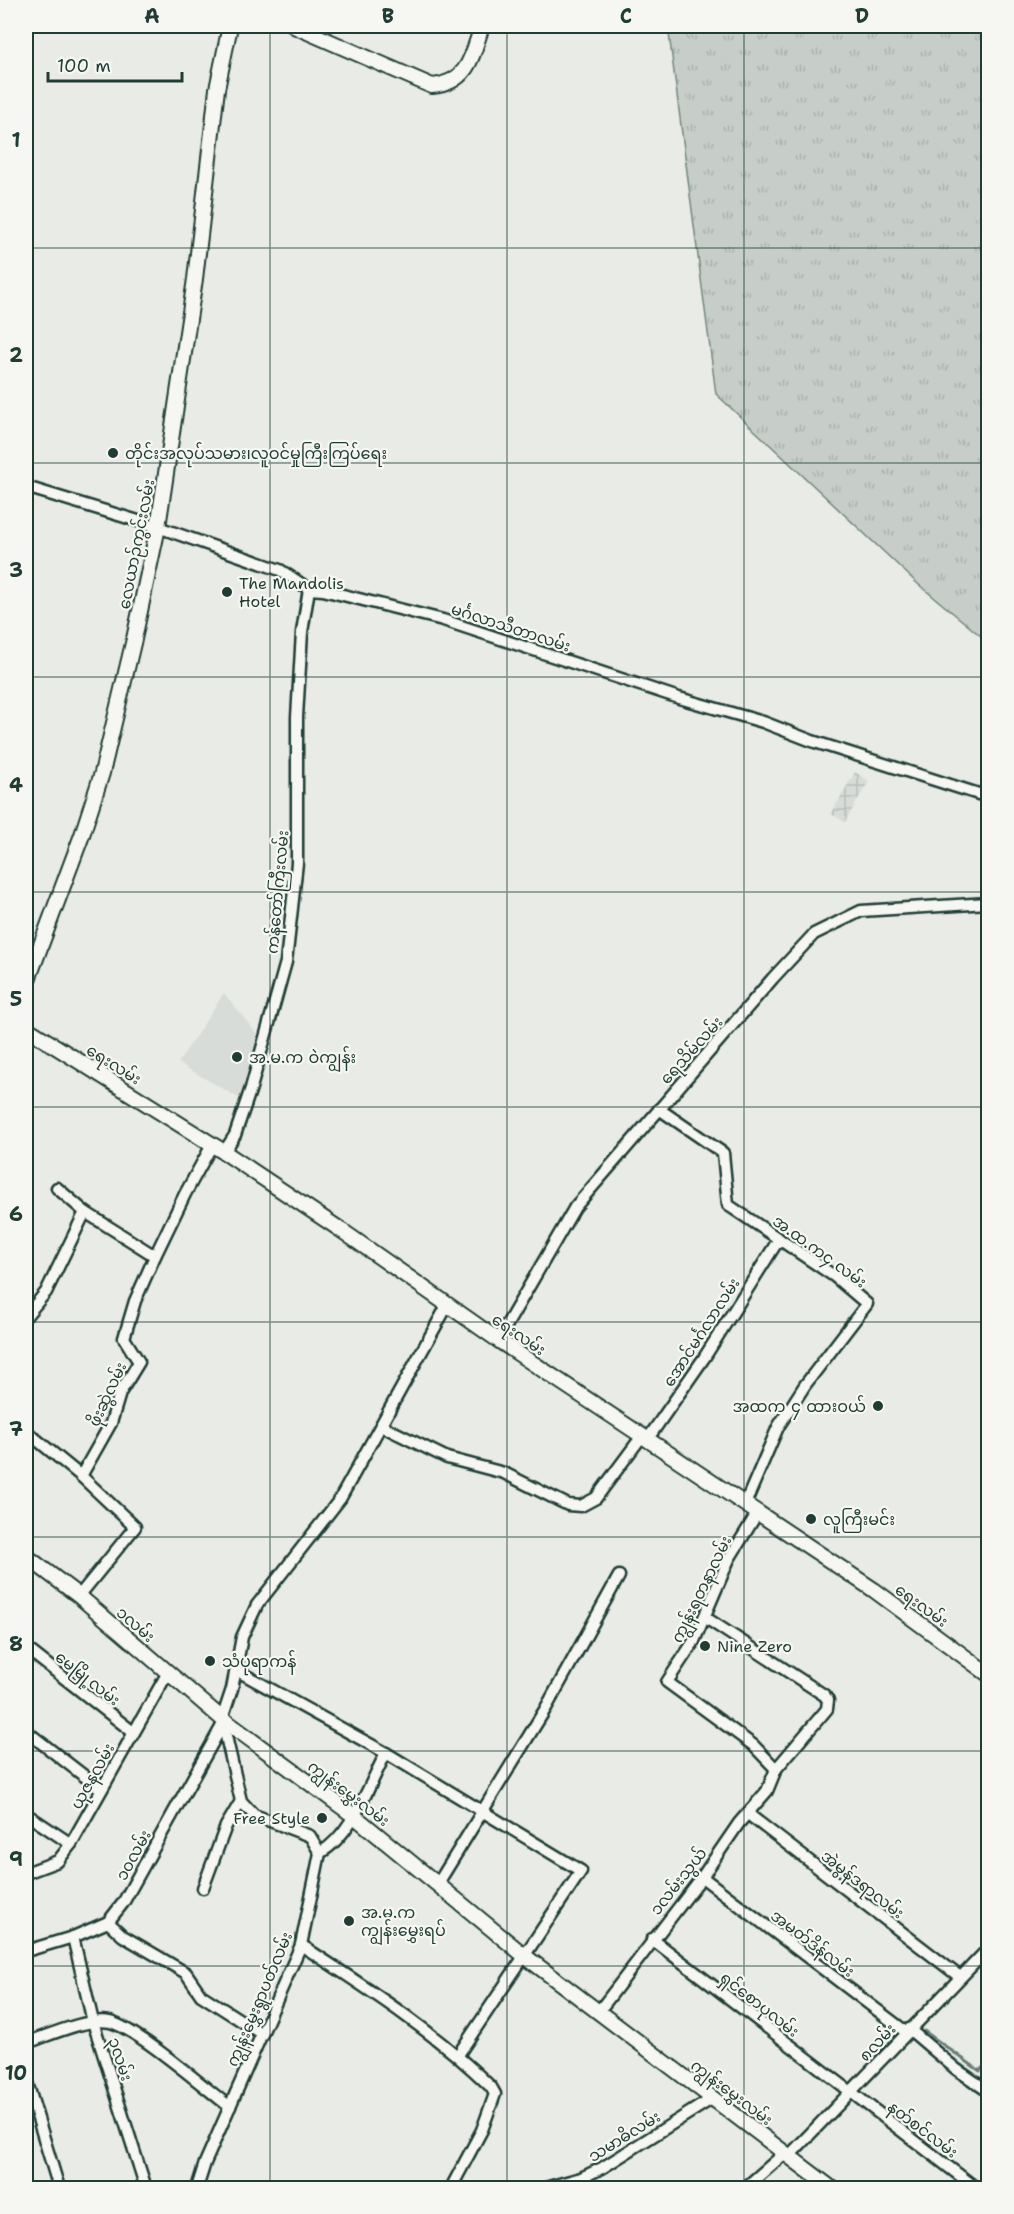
<svg xmlns="http://www.w3.org/2000/svg" width="1014" height="2214" font-family="'Shantell Sans','Noto Sans Myanmar',sans-serif">
<defs>
<pattern id="industrial-grid" width="8" height="8" patternUnits="userSpaceOnUse" patternTransform="scale(1.5)"><rect width="8" height="8" fill="#d8dcd8"/><path d="M0 4h8M4 0v8" fill="none" stroke="#b9beba"/></pattern>
<pattern id="grass-tufts" width="24" height="20" patternUnits="userSpaceOnUse" patternTransform="scale(1.5)"><rect width="24" height="20" fill="#c7cec9"/><path d="M3 7l-1-3M5 7V3M7 7l1-3M15 17l-1-3M17 17v-4M19 17l1-3" fill="none" stroke="#aab2ad"/></pattern>
</defs>
<rect width="100%" height="100%" fill="#e9ebe7"/>
<filter id="ink" filterUnits="userSpaceOnUse"><feTurbulence type="fractalNoise" baseFrequency=".0167" numOctaves="2"/><feDisplacementMap in="SourceGraphic" scale="12" xChannelSelector="R" yChannelSelector="G"/><feConvolveMatrix kernelMatrix="1 2 1 2 8 2 1 2 1" color-interpolation-filters="sRGB"/></filter>
<g filter="url(#ink)">
<polygon fill="#d8dcd8" points="224,993 261,1039 244,1101 178,1063"/>
<polygon fill="url(#industrial-grid)" points="855,772 869,781 845,822 831,814"/>
<polygon fill="url(#grass-tufts)" stroke="#73867e" stroke-width="1.5" points="668,26 988,26 988,642 918,584 716,394"/>
<g fill="none" stroke-linecap="round" stroke-linejoin="round">
<polyline stroke="#687c75" stroke-width="3" points="924,2031 980,2071 988,2061"/>
<defs>
<g id="street">
<polyline points="26,487 158,527 280,570 309,589 323,590 443,620 679,698 763,722 812,741 988,797"/>
<polyline points="659,1109 723,1153 728,1205 834,1276 867,1304 805,1385 778,1427 745,1504"/>
<polyline points="224,1152 235,1135 251,1088 286,962 297,863 297,717 302,632 309,589"/>
<polyline points="57,1188 85,1212 155,1256"/>
<polyline points="26,1316 46,1292 85,1212"/>
<polyline points="498,1340 575,1207 773,978 814,934 861,911 988,903"/>
<polyline points="382,1426 447,1458 504,1473 568,1505 581,1506 596,1498 642,1436"/>
<polyline points="26,1431 81,1476"/>
<polyline points="647,1440 704,1358 779,1239"/>
<polyline points="758,1512 729,1559 694,1641 667,1682 753,1745 776,1769"/>
<polyline points="79,1596 135,1527 81,1476 111,1423 120,1393 139,1362 124,1338 135,1301 155,1256 185,1194 212,1145"/>
<polyline points="26,1648 133,1732"/>
<polyline points="236,1670 386,1753 581,1871 458,2055"/>
<polyline points="26,1731 101,1789"/>
<polyline points="26,1814 71,1844"/>
<polyline points="748,1814 960,1977"/>
<path d="M 320,1853 C 352,1835 369,1785 386,1753"/>
<polyline points="26,1873 58,1861 71,1844 167,1674"/>
<polyline points="702,1877 906,2032"/>
<polyline points="437,1885 546,1708 619,1576"/>
<polyline points="203,1888 226,1826 241,1801"/>
<polyline points="108,1922 123,1936 186,1973 201,1995 262,2034"/>
<polyline points="73,1937 93,2022 146,2188"/>
<polyline points="652,1939 976,2188"/>
<path d="M 301,1945 C 368,1989 434,2031 491,2087 L 495,2094 L 482,2130 L 451,2188"/>
<polyline points="26,1951 73,1937 108,1922 123,1903 223,1724"/>
<polyline points="599,2011 702,1877 739,1823 767,1791 776,1769 827,1709 828,1700 824,1695 706,1618"/>
<polyline points="909,2029 956,2069 988,2091"/>
<path d="M 26,2043 C 47,2036 89,2017 110,2022 C 136,2028 205,2088 230,2107"/>
<polyline points="26,2079 59,2188"/>
<polyline points="789,2156 988,1949"/>
<polyline points="197,2188 205,2163 301,1945 320,1853 310,1836 254,1815 241,1801 222,1719 232,1689 242,1637 257,1605 340,1499 448,1304"/>
<polyline points="545,2188 581,2178 602,2168 713,2098"/>
<polyline points="745,2188 785,2153"/>
</g>
<g id="secondary">
<path d="M 294,26 L 432,86 C 469,83 472,55 482,26"/>
<polyline points="26,985 82,835 102,773 134,639 158,527 195,279 217,89 230,26"/>
<polyline points="26,1028 224,1152 341,1230 498,1340 874,1590 988,1674"/>
<polyline points="26,1556 79,1596 220,1717 353,1815 526,1957 831,2188"/>
</g>
</defs>
<use href="#street" stroke="#1f3d34" stroke-width="15"/>
<use href="#secondary" stroke="#1f3d34" stroke-width="18"/>
<use href="#street" stroke="#f6f6f2" stroke-width="10"/>
<use href="#secondary" stroke="#f6f6f2" stroke-width="14"/>
</g>
</g>
<path fill="none" stroke="#1f3d34" stroke-width="1.5" stroke-opacity="0.55" d="M 270,26 L 270,2188M 507,26 L 507,2188M 744,26 L 744,2188M 26,248 L 988,248M 26,463 L 988,463M 26,677 L 988,677M 26,892 L 988,892M 26,1107 L 988,1107M 26,1322 L 988,1322M 26,1537 L 988,1537M 26,1751 L 988,1751M 26,1966 L 988,1966"/>
<g fill="#1f3d34" stroke="#f6f6f2" stroke-width="2">
<circle cx="113" cy="453" r="6"/>
<circle cx="227" cy="592" r="6"/>
<circle cx="237" cy="1057" r="6"/>
<circle cx="878" cy="1406" r="6"/>
<circle cx="811" cy="1519" r="6"/>
<circle cx="705" cy="1646" r="6"/>
<circle cx="210" cy="1661" r="6"/>
<circle cx="322" cy="1818" r="6"/>
<circle cx="349" cy="1921" r="6"/>
</g>
<g text-anchor="middle" stroke-width="4.5" stroke-linejoin="round" paint-order="stroke">
<g font-size="16" fill="#1f3d34" stroke="#f6f6f2" text-anchor="start">
<text x="125" y="459">တိုင်းအလုပ်သမား၊လူဝင်မှုကြီးကြပ်ရေး</text>
<text x="239" y="589">The Mandolis<tspan x="239" dy="18">Hotel</tspan></text>
<text x="249" y="1063">အ.မ.က ဝဲကျွန်း</text>
<text x="866" y="1412" text-anchor="end">အထက ၄ ထားဝယ်</text>
<text x="823" y="1525">လူကြီးမင်း</text>
<text x="717" y="1652">Nine Zero</text>
<text x="222" y="1667">သံပုရာကန်</text>
<text x="310" y="1824" text-anchor="end">Free Style</text>
<text x="361" y="1918">အ.မ.က<tspan x="361" dy="18">ကျွန်းမွှေးရပ်</tspan></text>
</g>
<g font-size="16" fill="#1f3d34" stroke="#f6f6f2">
<text transform="translate(136 544) rotate(-79)" y="6">လေယာဉ်ကွင်းလမ်း</text>
<text transform="translate(511 627) rotate(18)" y="6">မင်္ဂလာသီတာလမ်း</text>
<text transform="translate(277 892) rotate(-85)" y="6">ကန်တော်ကြီးလမ်း</text>
<text transform="translate(691 1050) rotate(-48)" y="6">ရေသိမ်လမ်း</text>
<text transform="translate(114 1064) rotate(32)" y="6">ရေးလမ်း</text>
<text transform="translate(820 1251) rotate(36)" y="6">အ.ထ.က၄ လမ်း</text>
<text transform="translate(701 1332) rotate(-57)" y="6">အောင်မင်္ဂလာလမ်း</text>
<text transform="translate(519 1334) rotate(34)" y="6">ရေးလမ်း</text>
<text transform="translate(107 1394) rotate(-65)" y="6">ဖိုးဆွဲလမ်း</text>
<text transform="translate(701 1589) rotate(-64)" y="6">ကျွန်းရတနာလမ်း</text>
<text transform="translate(922 1605) rotate(36)" y="6">ရေးလမ်း</text>
<text transform="translate(136 1624) rotate(41)" y="6">၁လမ်း</text>
<text transform="translate(88 1678) rotate(38)" y="6">မေမြို့လမ်း</text>
<text transform="translate(92 1776) rotate(-61)" y="6">ယုဇနလမ်း</text>
<text transform="translate(349 1793) rotate(37)" y="6">ကျွန်းမွှေးလမ်း</text>
<text transform="translate(133 1855) rotate(-61)" y="6">၁၀လမ်း</text>
<text transform="translate(678 1881) rotate(-52)" y="6">၁လမ်းသွယ်</text>
<text transform="translate(863 1884) rotate(38)" y="6">အဲမွန်ဒရာလမ်း</text>
<text transform="translate(813 1943) rotate(37)" y="6">အမတ်ဒိန်လမ်း</text>
<text transform="translate(259 1999) rotate(-67)" y="6">ကျွန်းမွှေးရွာပတ်လမ်း</text>
<text transform="translate(760 2004) rotate(38)" y="6">ရှင်စောပုလမ်း</text>
<text transform="translate(877 2042) rotate(-47)" y="6">၈လမ်း</text>
<text transform="translate(121 2059) rotate(72)" y="6">၃လမ်း</text>
<text transform="translate(732 2092) rotate(37)" y="6">ကျွန်းမွှေးလမ်း</text>
<text transform="translate(923 2129) rotate(37)" y="6">နတ်စင်လမ်း</text>
<text transform="translate(624 2136) rotate(-32)" y="6">သမာဓိလမ်း</text>
</g>
</g>
<rect width="1014" height="2214" fill="none" stroke="#f6f6f2" stroke-width="66"/>
<path d="M48 72v9h134v-9" fill="none" stroke="#1f3d34" stroke-width="3"/>
<text x="57" y="72" font-size="18" fill="#1f3d34" stroke="#f6f6f2" stroke-width="4.5" paint-order="stroke">100 m</text>
<rect x="33" y="33" width="948" height="2148" fill="none" stroke="#1f3d34" stroke-width="2"/>
<g font-size="20" text-anchor="middle" font-weight="bold" fill="#1f3d34">
<text x="152" y="23">A</text>
<text x="388" y="23">B</text>
<text x="626" y="23">C</text>
<text x="862" y="23">D</text>
<text x="16" y="147">1</text>
<text x="16" y="362">2</text>
<text x="16" y="577">3</text>
<text x="16" y="792">4</text>
<text x="16" y="1006">5</text>
<text x="16" y="1221">6</text>
<text x="16" y="1436">7</text>
<text x="16" y="1651">8</text>
<text x="16" y="1866">9</text>
<text x="16" y="2080">10</text>
</g>
</svg>
